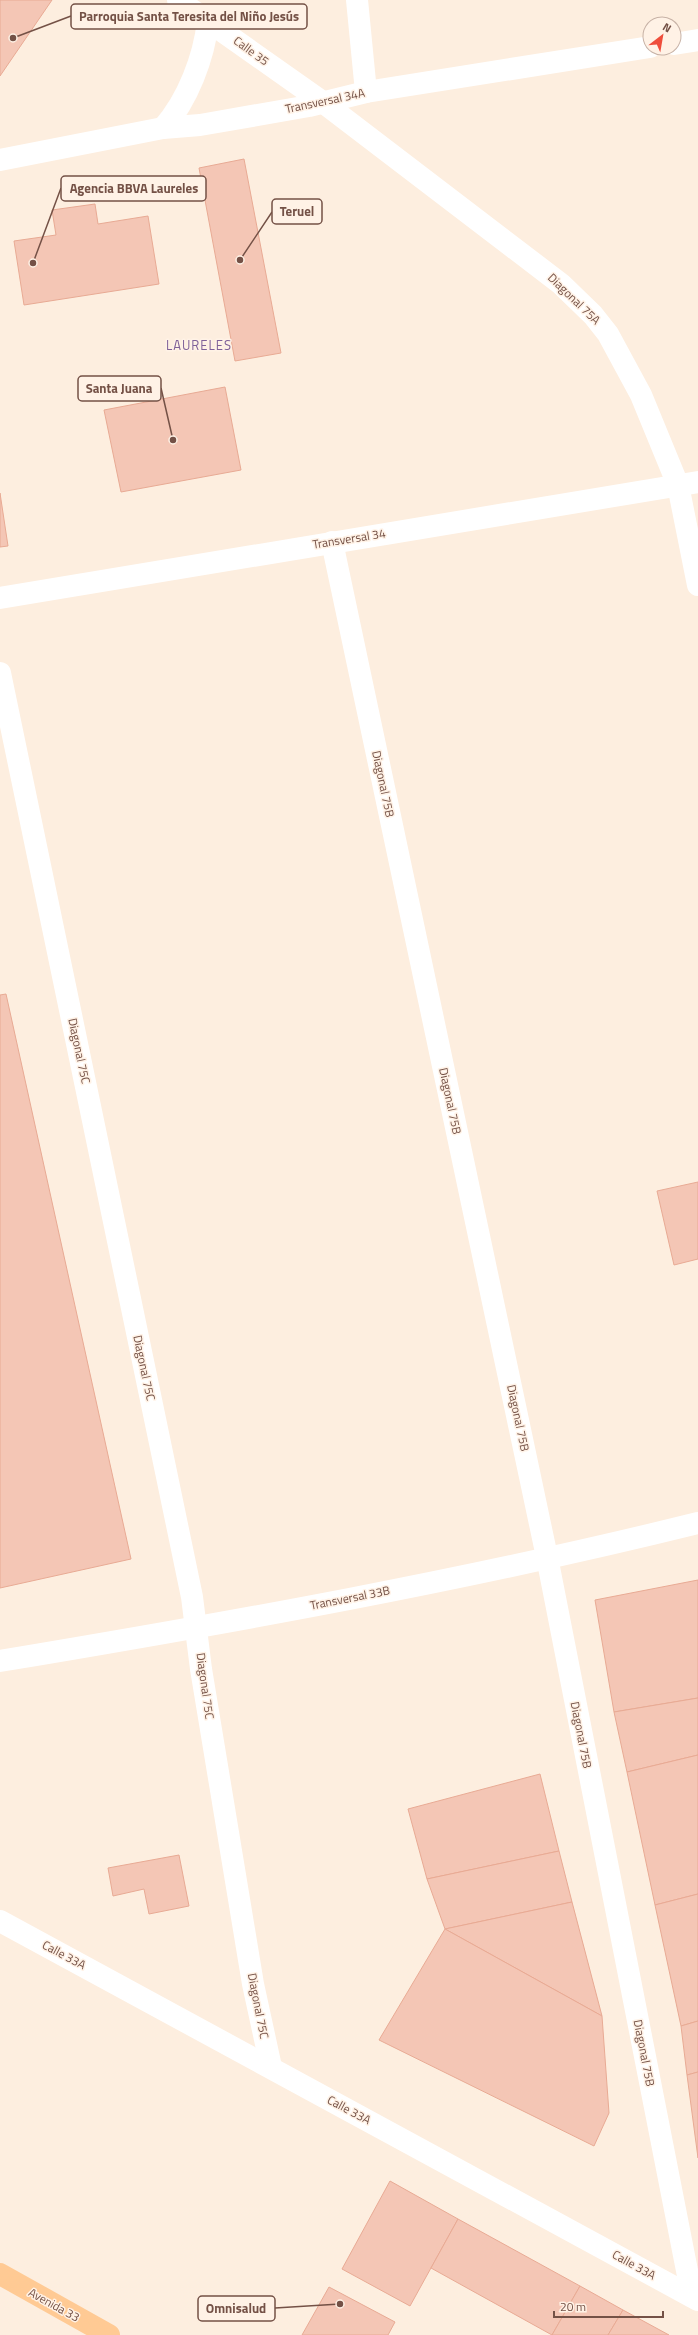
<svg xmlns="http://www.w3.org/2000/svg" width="698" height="2335" font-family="'Titillium Web',sans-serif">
<rect width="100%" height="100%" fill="#fdeedf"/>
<g fill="#f4c6b5" stroke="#e8aa94">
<polygon points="0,0 52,0 0,76"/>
<polygon points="244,159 281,353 235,361 199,168"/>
<polygon points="95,204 98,224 148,216 159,284 24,305 14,241 56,235 52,210"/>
<polygon points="225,387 241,470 121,492 104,410"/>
<polygon points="0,493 8,546 0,547"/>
<polygon points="6,994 131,1559 0,1588 0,995"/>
<polygon points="698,1182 698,1259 674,1265 657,1191"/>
<polygon points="698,1580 698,1698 614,1712 595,1600"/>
<polygon points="698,1698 698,1755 627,1772 614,1712"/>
<polygon points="698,1755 698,1894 655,1905 627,1772"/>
<polygon points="540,1774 559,1851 427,1879 408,1809"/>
<polygon points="559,1851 572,1902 445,1929 427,1879"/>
<polygon points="179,1855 189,1906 149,1914 144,1889 113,1896 108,1868"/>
<polygon points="698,1894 698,2021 681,2026 655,1905"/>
<polygon points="572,1902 602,2016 445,1929"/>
<polygon points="445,1929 602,2016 609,2113 594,2146 379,2040"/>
<polygon points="698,2021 698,2072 687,2075 681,2026"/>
<polygon points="698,2072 698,2158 687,2075"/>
<polygon points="390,2181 458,2219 410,2306 342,2269"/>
<polygon points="458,2219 580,2286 552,2335 431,2268"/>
<polygon points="580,2286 623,2310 608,2335 552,2335"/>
<polygon points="329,2287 395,2322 388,2335 302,2335"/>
<polygon points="623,2310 669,2335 608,2335"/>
</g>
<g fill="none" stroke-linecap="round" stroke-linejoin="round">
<g stroke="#fff" stroke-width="22">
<polyline points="178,0 324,103 561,284 593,315 608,334 641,395 678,485 698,585"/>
<polyline points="357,0 366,92"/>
<polyline points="674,44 698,40"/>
<path d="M 163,128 C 188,100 204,57 208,21"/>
<polyline points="0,160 163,128 200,125 309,106 366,92 650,47"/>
<polyline points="332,542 547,1557 692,2296"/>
<polyline points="0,598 698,482"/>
<polyline points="0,673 192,1597 201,1669 253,1984 271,2067"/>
<path d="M 0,1661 C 234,1622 468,1580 698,1523"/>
<polyline points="0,1921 698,2300"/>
</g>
<polyline stroke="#ffca94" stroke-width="22" points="0,2274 109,2335"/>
</g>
<g text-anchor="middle" stroke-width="3" stroke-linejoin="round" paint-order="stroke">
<g font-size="12" fill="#745146" stroke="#fff2e6">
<text transform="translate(251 51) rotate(36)" y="4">Calle 35</text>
<text transform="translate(325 101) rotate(-12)" y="4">Transversal 34A</text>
<text transform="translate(574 299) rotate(44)" y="4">Diagonal 75A</text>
<text transform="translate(349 539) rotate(-9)" y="4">Transversal 34</text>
<text transform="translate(383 784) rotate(78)" y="4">Diagonal 75B</text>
<text transform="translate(79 1051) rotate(78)" y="4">Diagonal 75C</text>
<text transform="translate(450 1101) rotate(78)" y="4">Diagonal 75B</text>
<text transform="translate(144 1368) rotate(78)" y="4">Diagonal 75C</text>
<text transform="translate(518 1418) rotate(78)" y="4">Diagonal 75B</text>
<text transform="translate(350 1598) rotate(-11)" y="4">Transversal 33B</text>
<text transform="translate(205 1686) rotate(82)" y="4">Diagonal 75C</text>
<text transform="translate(581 1735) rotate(79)" y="4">Diagonal 75B</text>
<text transform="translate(64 1955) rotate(28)" y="4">Calle 33A</text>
<text transform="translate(258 2006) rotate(79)" y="4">Diagonal 75C</text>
<text transform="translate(644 2053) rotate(79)" y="4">Diagonal 75B</text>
<text transform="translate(349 2110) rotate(28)" y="4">Calle 33A</text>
<text transform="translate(634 2265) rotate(29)" y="4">Calle 33A</text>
<text transform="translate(54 2305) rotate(29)" y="4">Avenida 33</text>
</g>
<g font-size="13" letter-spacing="1" fill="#7f6098" stroke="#fff2e6">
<text x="199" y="350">LAURELES</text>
</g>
</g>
<path fill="none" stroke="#745146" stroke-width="1.5" d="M13 38L71 16M33 263L61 188M240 260L272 212M173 440L161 388M340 2304L275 2308"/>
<g fill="#745146" stroke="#fff2e6" stroke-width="1.5">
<circle cx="13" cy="38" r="4"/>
<circle cx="33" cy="263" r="4"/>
<circle cx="240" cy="260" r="4"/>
<circle cx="173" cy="440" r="4"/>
<circle cx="340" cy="2304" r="4"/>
</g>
<g fill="#fff2e6" stroke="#745146" stroke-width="1.5">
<rect x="71" y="4" width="236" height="25" rx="4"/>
<rect x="61" y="176" width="145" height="25" rx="4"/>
<rect x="272" y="199" width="50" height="25" rx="4"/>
<rect x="78" y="376" width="83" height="25" rx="4"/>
<rect x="198" y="2296" width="77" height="25" rx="4"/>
</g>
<g font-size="13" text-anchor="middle" font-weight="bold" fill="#745146">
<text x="189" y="21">Parroquia Santa Teresita del Niño Jesús</text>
<text x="134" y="193">Agencia BBVA Laureles</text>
<text x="297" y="216">Teruel</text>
<text x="119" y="393">Santa Juana</text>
<text x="236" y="2313">Omnisalud</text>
</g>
<g transform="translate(662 36) rotate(31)"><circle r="19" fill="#fff2e6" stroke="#c7b2a6"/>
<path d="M0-3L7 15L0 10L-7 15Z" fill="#ef4e3c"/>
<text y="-6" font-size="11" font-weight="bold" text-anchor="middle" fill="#745146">N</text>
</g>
<path d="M554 2311v6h109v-6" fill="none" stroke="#745146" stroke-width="2"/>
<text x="560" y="2311" font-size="12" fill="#745146" stroke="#fff2e6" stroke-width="3" paint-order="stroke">20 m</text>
</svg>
